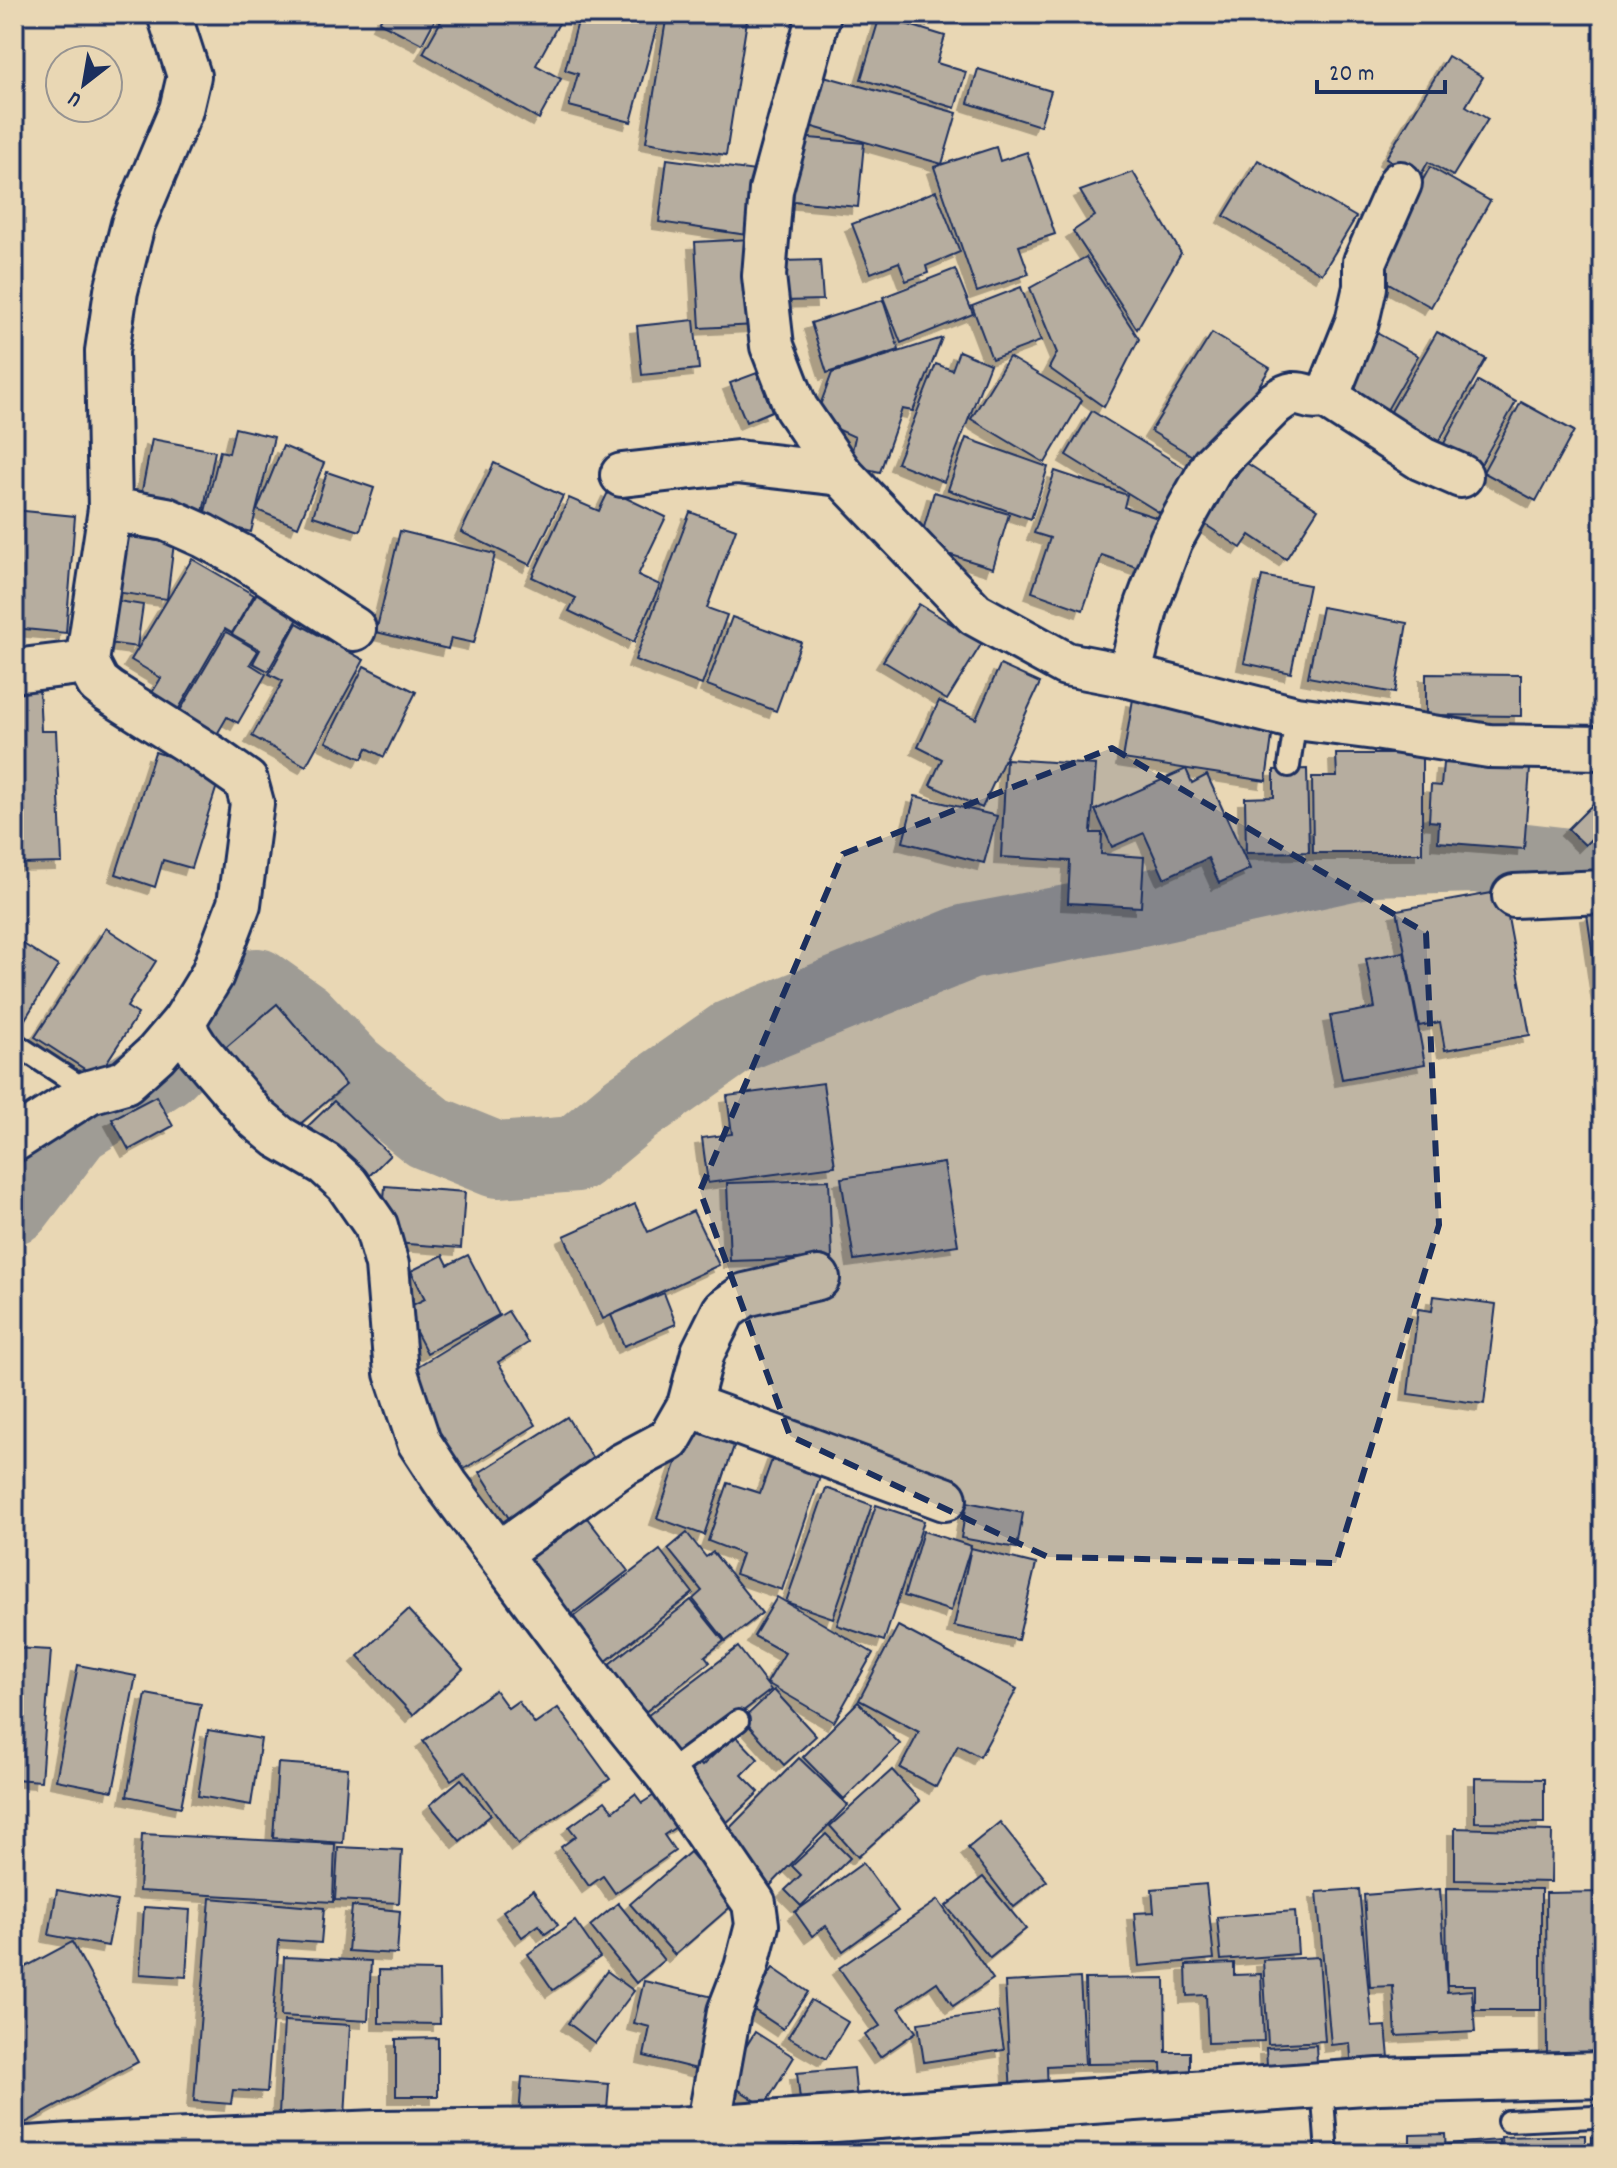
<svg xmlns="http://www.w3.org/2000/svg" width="1617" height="2168" font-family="Dekko,sans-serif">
<defs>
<filter id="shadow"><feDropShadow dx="-7" dy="7" stdDeviation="0" flood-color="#0004"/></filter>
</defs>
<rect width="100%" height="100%" fill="#e9d7b4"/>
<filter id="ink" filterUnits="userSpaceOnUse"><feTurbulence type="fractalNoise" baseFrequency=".0125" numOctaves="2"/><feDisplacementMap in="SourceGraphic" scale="16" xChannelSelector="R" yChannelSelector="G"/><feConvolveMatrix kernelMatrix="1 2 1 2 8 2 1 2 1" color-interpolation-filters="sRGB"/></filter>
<g filter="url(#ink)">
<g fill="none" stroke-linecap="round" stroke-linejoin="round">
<polyline stroke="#9f9c95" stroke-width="76" points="14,1206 75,1126 164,1070 214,1020 228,1002 257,986 302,1018 352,1071 428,1132 497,1160 576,1154 629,1110 733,1037 967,942 1141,909 1374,858 1474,855 1603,870"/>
</g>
<g fill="#b6ad9f" stroke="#1b2f5e" stroke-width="2" filter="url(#shadow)">
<polygon points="384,14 438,14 422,44 379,22"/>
<polygon points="445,14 564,14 536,65 561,79 539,119 423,53"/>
<polygon points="580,14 660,14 631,122 569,106 578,74 565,70"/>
<polygon points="667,14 701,19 702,14 748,14 726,155 646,142"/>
<polygon points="906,14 933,14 926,26"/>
<polygon points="880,16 945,36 937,63 966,72 955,108 861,79"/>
<polygon points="1448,56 1483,77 1466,106 1488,119 1453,176 1428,162 1419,178 1386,158"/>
<polygon points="978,69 1051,91 1040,126 968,103"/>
<polygon points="813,73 957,113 942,164 799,123"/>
<polygon points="799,137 864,143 858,207 793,201"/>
<polygon points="996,147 1000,161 1027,152 1055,234 1019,246 1029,274 977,292 934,167"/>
<polygon points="667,159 763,172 754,236 659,222"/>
<polygon points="1258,160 1356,217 1322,274 1224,216"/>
<polygon points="1430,167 1490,201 1431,307 1371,273"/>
<polygon points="1133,172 1181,253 1137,329 1073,231 1095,216 1080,191"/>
<polygon points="936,191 960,252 926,266 928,273 906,281 899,262 871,273 852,224"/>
<polygon points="751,239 756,325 700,328 695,242"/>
<polygon points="1086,257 1139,339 1104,407 1049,368 1057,353 1030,288"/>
<polygon points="820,260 823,300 784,301 781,261"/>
<polygon points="955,269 973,314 901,343 883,297"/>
<polygon points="1021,287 1041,341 992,359 972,306"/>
<polygon points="883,300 899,350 827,373 811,323"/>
<polygon points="694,320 699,369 642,375 637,326"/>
<polygon points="1375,332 1418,356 1383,417 1340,392"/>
<polygon points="1437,332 1486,359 1439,441 1390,413"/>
<polygon points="1212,333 1270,368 1209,466 1151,431"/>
<polygon points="942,338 913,411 902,409 880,472 849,465 855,437 815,419 832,373"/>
<polygon points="959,351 990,364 944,482 897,463 936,364 952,370"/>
<polygon points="1009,357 1082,400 1045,463 971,419"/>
<polygon points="757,373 772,411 746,422 730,383"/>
<polygon points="1478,381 1516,402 1479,468 1442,447"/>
<polygon points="1521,402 1574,431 1536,501 1483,472"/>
<polygon points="1092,411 1196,475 1170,519 1066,455"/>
<polygon points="235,428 274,437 251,532 203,520 220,451 229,453"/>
<polygon points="966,438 1048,467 1031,519 948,490"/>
<polygon points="152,439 215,451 202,518 139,506"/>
<polygon points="283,446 324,463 298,527 257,510"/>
<polygon points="1245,462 1318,509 1286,559 1250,535 1241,548 1189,514 1219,468 1235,478"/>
<polygon points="494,463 563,496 530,565 461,532"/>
<polygon points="1055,471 1127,495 1124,507 1167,521 1150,572 1102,555 1083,610 1032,592 1050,538 1034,533"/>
<polygon points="327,472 374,488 360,531 313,516"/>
<polygon points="609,490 666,517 638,575 660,585 634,642 569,611 576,598 532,577 569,498 599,511"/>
<polygon points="934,492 1009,514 993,568 919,545"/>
<polygon points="14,510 75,516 66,633 14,628"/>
<polygon points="690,512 736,529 707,608 727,615 702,685 635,660"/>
<polygon points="400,531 495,554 474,643 451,638 448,649 376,632"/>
<polygon points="114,535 174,543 167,599 107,591"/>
<polygon points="192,559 254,595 232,633 225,629 174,717 147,701 161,678 131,660"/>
<polygon points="1262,576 1309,585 1291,673 1244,663"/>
<polygon points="257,593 299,617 268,671 253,663 260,650 232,634"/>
<polygon points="106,599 143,605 137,647 100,642"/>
<polygon points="919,604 982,643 947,700 883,661"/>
<polygon points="1322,607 1407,623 1395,693 1308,677"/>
<polygon points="732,617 801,642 776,711 707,685"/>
<polygon points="297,623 364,660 306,766 252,736 283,681 269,674"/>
<polygon points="226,632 258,651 250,664 266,674 238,723 227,717 212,743 174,721"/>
<polygon points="1000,665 1040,683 982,808 930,785 942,759 918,747 939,701 976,719"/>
<polygon points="364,666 416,692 384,757 367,748 362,759 326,742"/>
<polygon points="1426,674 1521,675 1521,716 1426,715"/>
<polygon points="39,686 41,731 56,731 62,863 21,864 21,849 14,849 14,688"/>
<polygon points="1133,699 1274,722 1266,781 1123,759"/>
<polygon points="155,752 221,773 191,868 163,860 155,887 116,874"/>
<polygon points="1336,754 1422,754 1422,853 1313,853 1312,777 1337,777"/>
<polygon points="1006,759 1096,765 1091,833 1102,833 1101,854 1144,857 1141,907 1068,903 1070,861 1001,857"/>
<polygon points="1443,763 1530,769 1524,849 1438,842 1439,822 1429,821 1431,785 1441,786"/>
<polygon points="1186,769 1192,783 1207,775 1250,869 1219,883 1208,858 1164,878 1144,833 1112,847 1095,810"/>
<polygon points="1307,769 1309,852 1246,853 1245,798 1274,797 1274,770"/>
<polygon points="915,796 997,816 984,863 903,842"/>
<polygon points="1593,804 1603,814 1603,827 1585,845 1568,829"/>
<polygon points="1503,891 1530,1035 1445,1050 1440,1022 1419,1026 1397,910"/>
<polygon points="1603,912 1603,1024 1587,914"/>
<polygon points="106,928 156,961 127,1007 138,1014 97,1077 35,1037"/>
<polygon points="14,938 58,966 14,1037"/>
<polygon points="1404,952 1425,1064 1342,1079 1330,1016 1375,1008 1366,959"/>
<polygon points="277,1004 346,1085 286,1136 217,1055"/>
<polygon points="823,1083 835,1166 708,1183 702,1138 732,1134 727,1096"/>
<polygon points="156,1096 173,1126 129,1150 112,1119"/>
<polygon points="334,1101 390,1155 359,1186 303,1131"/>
<polygon points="944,1163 958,1245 854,1260 841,1178"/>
<polygon points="829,1180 832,1258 730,1261 727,1183"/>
<polygon points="385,1186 465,1192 461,1248 381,1242"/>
<polygon points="635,1204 648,1232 693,1211 719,1265 603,1319 564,1236"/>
<polygon points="443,1255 448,1265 468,1255 499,1315 427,1353 404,1309 425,1299 411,1271"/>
<polygon points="664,1293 676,1324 624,1346 611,1315"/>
<polygon points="1434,1296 1496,1304 1484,1404 1408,1394 1418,1309 1432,1311"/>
<polygon points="508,1311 528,1343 498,1362 536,1425 459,1472 400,1377"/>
<polygon points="567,1417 602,1473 515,1528 480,1472"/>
<polygon points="691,1421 737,1437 704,1535 657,1518"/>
<polygon points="777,1446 825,1462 782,1590 735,1574 742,1554 708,1541 728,1483 760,1493"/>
<polygon points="826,1488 872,1505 833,1618 786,1602"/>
<polygon points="967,1502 1023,1513 1017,1548 961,1538"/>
<polygon points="577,1505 628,1571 560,1623 510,1556"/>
<polygon points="876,1505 924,1521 884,1641 837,1625"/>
<polygon points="923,1531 971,1546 951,1611 904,1596"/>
<polygon points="687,1533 706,1557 713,1552 762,1613 726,1641 693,1599 702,1591 668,1549"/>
<polygon points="971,1548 1036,1564 1018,1640 954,1626"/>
<polygon points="660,1550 693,1593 596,1669 573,1639 584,1631 573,1617"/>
<polygon points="777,1597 873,1653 834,1722 767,1683 785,1653 754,1636"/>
<polygon points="691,1600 724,1641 705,1656 710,1662 636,1719 599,1672"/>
<polygon points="408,1610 463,1669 413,1715 358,1656"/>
<polygon points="898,1626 1017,1689 980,1757 958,1745 936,1787 900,1768 919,1732 859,1700"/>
<polygon points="738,1647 771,1690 672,1765 639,1722"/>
<polygon points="14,1648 51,1650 41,1781 14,1779"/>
<polygon points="78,1665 136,1676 113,1791 56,1780"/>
<polygon points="495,1690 508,1708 518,1701 535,1724 558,1708 610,1779 518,1844 465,1771 451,1780 423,1741"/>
<polygon points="774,1690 816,1736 784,1765 743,1719"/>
<polygon points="146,1694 201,1704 181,1807 127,1796"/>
<polygon points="858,1702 900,1744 844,1799 803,1757"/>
<polygon points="208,1730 261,1739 251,1805 198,1796"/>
<polygon points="735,1735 758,1759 742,1775 759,1792 722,1827 673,1775 693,1756 702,1766"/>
<polygon points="799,1758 848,1805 766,1890 716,1842"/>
<polygon points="278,1763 348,1768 343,1843 273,1838"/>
<polygon points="892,1770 920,1801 858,1857 830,1826"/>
<polygon points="1475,1778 1544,1779 1544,1823 1475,1822"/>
<polygon points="461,1779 491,1815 460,1841 430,1805"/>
<polygon points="659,1792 682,1823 664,1835 675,1851 615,1893 603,1876 589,1886 561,1847 576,1836 569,1827 605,1801 613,1811 635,1794 642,1803"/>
<polygon points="1000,1822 1047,1881 1014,1907 968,1848"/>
<polygon points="1455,1828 1552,1831 1551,1882 1455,1880"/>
<polygon points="142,1834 335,1844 333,1902 139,1891"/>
<polygon points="826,1834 850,1858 801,1906 785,1890 801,1875 792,1866"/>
<polygon points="338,1847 402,1850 399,1903 335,1900"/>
<polygon points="690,1852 735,1903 675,1955 630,1904"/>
<polygon points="863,1863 898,1911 843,1951 826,1926 812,1936 795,1912"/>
<polygon points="983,1877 1026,1929 990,1958 946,1906"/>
<polygon points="1206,1884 1214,1959 1139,1966 1134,1913 1154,1912 1152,1889"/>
<polygon points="1446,1888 1541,1889 1541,2010 1475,2010 1475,1985 1447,1985"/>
<polygon points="1359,1889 1372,2027 1386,2026 1390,2068 1352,2072 1350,2043 1331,2045 1317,1892"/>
<polygon points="1440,1889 1447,1992 1472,1990 1475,2032 1396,2036 1393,1986 1370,1987 1364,1895"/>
<polygon points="57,1890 117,1901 108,1946 49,1935"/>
<polygon points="533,1890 558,1925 545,1934 539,1925 522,1937 503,1911"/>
<polygon points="1603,1892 1603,2059 1547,2058 1546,1893"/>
<polygon points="210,1898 324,1908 321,1943 279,1940 267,2092 233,2090 231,2104 194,2101"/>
<polygon points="938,1900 993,1979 953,2006 937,1982 899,2008 916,2032 880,2057 865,2035 880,2026 839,1968"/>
<polygon points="618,1903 664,1960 636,1983 590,1926"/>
<polygon points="352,1906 400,1911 397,1954 348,1951"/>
<polygon points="144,1907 190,1910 186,1977 140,1974"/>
<polygon points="1295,1911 1298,1954 1221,1960 1217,1917"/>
<polygon points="575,1921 600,1957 553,1990 528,1954"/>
<polygon points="72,1942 138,2062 18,2127 14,2119 14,1973"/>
<polygon points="284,1957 371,1961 368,2021 281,2016"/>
<polygon points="1319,1957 1325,2041 1268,2044 1263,1960"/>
<polygon points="1234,1963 1234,1975 1261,1974 1264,2041 1208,2043 1206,1995 1187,1996 1186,1965"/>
<polygon points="773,1968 808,1992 783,2029 748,2006"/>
<polygon points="379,1970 439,1971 440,2024 379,2023"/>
<polygon points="607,1971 634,1991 595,2043 568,2023"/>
<polygon points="1080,1978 1085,2064 1047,2066 1048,2093 1011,2095 1005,1982"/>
<polygon points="1165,1978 1166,2052 1190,2052 1190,2088 1162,2088 1161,2063 1087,2064 1085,1979"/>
<polygon points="644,1981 722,1999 705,2071 644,2056 650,2027 634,2023"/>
<polygon points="811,2000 848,2022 826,2059 788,2037"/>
<polygon points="998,2012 1004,2050 924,2062 918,2023"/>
<polygon points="284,2021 350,2025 345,2118 279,2114"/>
<polygon points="755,2032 794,2057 764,2106 725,2081"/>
<polygon points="438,2038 438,2096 396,2096 396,2039"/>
<polygon points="1316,2045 1318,2081 1268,2084 1266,2048"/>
<polygon points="854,2068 857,2102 801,2108 797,2073"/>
<polygon points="522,2077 609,2084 606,2124 519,2116"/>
<polygon points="1445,2134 1446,2154 1410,2154 1410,2135"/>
<polygon points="1585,2135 1585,2154 1502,2154 1501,2137"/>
<rect x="1592" y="2137" width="11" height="17"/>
<polygon points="1499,2140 1499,2154 1449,2154 1448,2144"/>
<rect x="911" y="2152" width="69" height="2"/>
</g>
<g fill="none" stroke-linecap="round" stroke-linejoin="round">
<defs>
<g id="service">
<polyline points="1289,766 1296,718"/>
<polyline points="17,1045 89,1092"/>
<polyline points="666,1774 738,1721"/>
<polyline points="1322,2085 1327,2154"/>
<polyline points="1508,2121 1594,2117"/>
</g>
<g id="minor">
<polyline points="169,14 189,76 181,110 133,224 116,291 107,351 110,509 87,662 98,683 108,691 209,755 246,781 252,803 239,904 212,975 184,1021 189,1036 198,1050 255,1117 279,1137 325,1164 347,1184 376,1226 387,1265 396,1373 419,1442 447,1485 617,1713 666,1774 754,1903 757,1925 746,1968 729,2012 708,2128"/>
<polyline points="819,14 771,190 764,276 772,346 796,408 841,474 975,614 1066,664 1129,676 1296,718 1375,728 1489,746 1603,748"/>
<polyline points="1323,395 1422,459 1461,476"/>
<polyline points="622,475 737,462 841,474"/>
<polyline points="110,509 166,519 204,536 241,556 354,629"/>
<polyline points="14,671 87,662"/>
<path d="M 1129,676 L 1147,605 L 1171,540 L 1213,465 L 1274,404 C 1280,400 1285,395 1293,394 C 1312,393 1312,407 1331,387 L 1357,322 L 1365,287 L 1365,262 L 1400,183"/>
<polyline points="1514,896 1603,892"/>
<polyline points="14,1140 89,1092 125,1082 156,1054 184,1021"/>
<polyline points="689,1405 945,1499"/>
<polyline points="499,1553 622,1465 669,1440 689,1405 703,1352 724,1310 745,1295 818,1278"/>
</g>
<polyline id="tertiary" points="14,2150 73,2146 378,2133 678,2130 1379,2081 1603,2075"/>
</defs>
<use href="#service" stroke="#1b2f5e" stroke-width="26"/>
<use href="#minor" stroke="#1b2f5e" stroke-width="48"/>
<use href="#tertiary" stroke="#1b2f5e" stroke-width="50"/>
<use href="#service" stroke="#e9d7b4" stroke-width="20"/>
<use href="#minor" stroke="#e9d7b4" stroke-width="42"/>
<use href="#tertiary" stroke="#e9d7b4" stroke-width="44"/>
</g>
</g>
<path fill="#1b2f5e" fill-opacity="0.2" stroke="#1b2f5e" stroke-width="6" stroke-dasharray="16 10" stroke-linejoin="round" d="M 1112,748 L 1426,933 L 1439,1225 L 1336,1563 L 1048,1557 L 790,1436 L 700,1191 L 843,854 Z"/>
<rect width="1617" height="2168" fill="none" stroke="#e9d7b4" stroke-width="48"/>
<rect x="24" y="24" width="1569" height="2120" fill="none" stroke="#1b2f5e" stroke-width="3" filter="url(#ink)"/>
<g transform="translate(84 84) rotate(211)"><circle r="38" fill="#e9d7b4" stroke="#979492" stroke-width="2"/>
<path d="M0-6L14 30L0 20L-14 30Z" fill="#1b2f5e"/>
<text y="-12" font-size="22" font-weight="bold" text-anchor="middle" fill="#1b2f5e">U</text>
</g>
<path d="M1317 80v12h128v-12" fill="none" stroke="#1b2f5e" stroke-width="4"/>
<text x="1329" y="80" font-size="24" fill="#1b2f5e" stroke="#e9d7b4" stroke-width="6" paint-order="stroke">20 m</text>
</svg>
